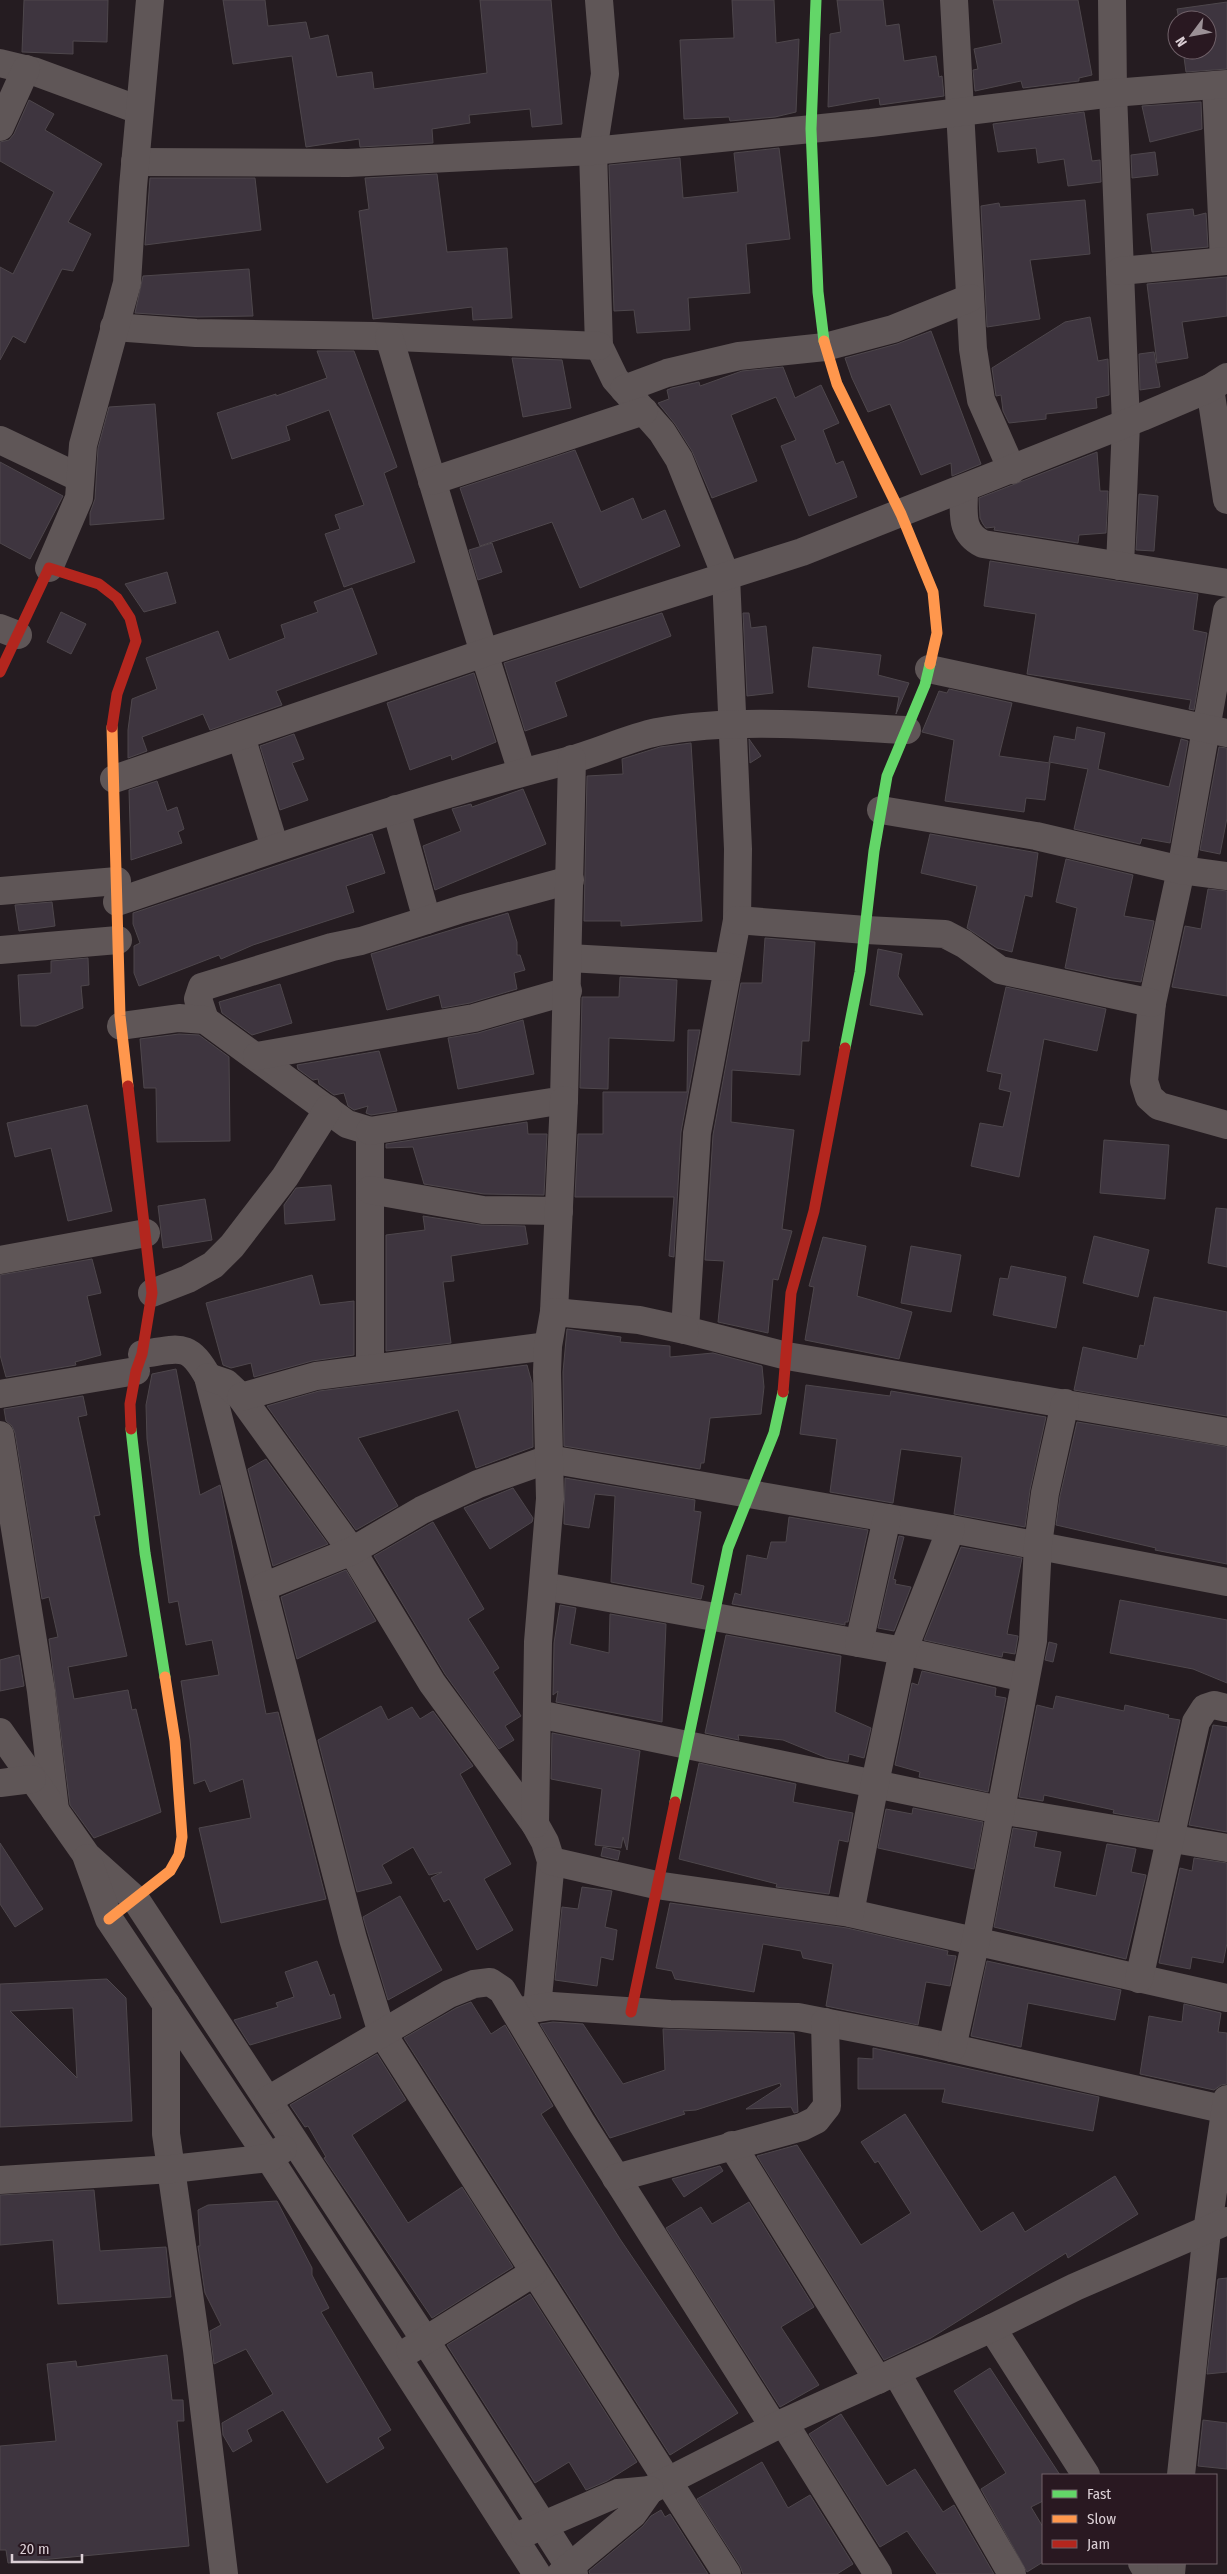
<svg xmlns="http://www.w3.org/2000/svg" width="1227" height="2574" font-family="'Fira Sans Condensed',sans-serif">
<rect width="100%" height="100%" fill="#251c21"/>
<g fill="#3e353f" stroke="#4e474c" fill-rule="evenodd">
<polygon points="24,0 108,0 107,42 73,41 73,54 22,52"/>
<polygon points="223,0 265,0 268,26 306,22 310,39 328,35 337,77 372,72 374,89 487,73 480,0 551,0 562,124 532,127 530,109 469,115 470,123 432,129 433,143 360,147 359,139 306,147 292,56 233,64"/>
<polygon points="732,0 774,0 776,43 799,39 796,112 775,117 730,121 729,117 684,119 680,40 734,38"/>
<polygon points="837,0 883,0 886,26 899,24 904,61 936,56 939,77 942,76 944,96 880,105 879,98 828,107 830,34 841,32"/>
<polygon points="993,0 1078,0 1092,75 1079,78 1079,81 1023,88 1021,81 975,91 973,70 978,69 974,49 1002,43"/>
<polygon points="1227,2 1227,69 1186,72 1183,50 1207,50 1207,20 1179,20 1177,9"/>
<polygon points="29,100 54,114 45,130 102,164 68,222 91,234 73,271 62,269 25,343 13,336 0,360 0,267 13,274 54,192 0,161 0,142 9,140 14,134"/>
<polygon points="1201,102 1202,129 1150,142 1142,106"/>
<polygon points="1084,112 1092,161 1100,160 1101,182 1068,186 1064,159 1038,163 1036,148 998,152 993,124"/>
<polygon points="779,148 790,239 746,244 750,293 688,298 690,330 637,333 634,310 614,311 609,165 680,158 683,198 738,192 734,153"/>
<polygon points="1155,152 1158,175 1132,178 1131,155"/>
<polygon points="437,174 447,252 507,248 512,318 473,320 472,307 373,319 359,211 369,209 365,178"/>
<polygon points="150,178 255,178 261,230 145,245"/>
<polygon points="1085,200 1090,254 1030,260 1040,319 987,327 981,206 999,203 1000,207"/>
<polygon points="1193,209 1194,216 1206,213 1208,247 1152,252 1147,214"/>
<polygon points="249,269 253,316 197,317 135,313 143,276"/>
<polygon points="1227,277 1227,316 1182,322 1188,358 1157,363 1147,284"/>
<polygon points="1090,317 1098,361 1108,359 1109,395 1096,398 1097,408 1046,414 1046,419 1009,423 1003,411 1001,395 996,396 992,368 1065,322"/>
<polygon points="931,331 981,464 952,476 951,463 921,475 890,404 868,412 852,378 845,358 897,344"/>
<polygon points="317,351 354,351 397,467 384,473 415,562 344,587 325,534 340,529 335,515 364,505 329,410 286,426 290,440 232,459 217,413 276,394 276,396 327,378"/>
<polygon points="1154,352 1160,387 1140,390 1139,354"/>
<polygon points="512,358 562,360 571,408 523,417"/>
<polygon points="783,367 795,398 821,385 839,423 823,430 836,464 843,461 857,497 809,516 781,446 796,440 776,397 731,415 757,481 712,498 692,451 675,424 658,403 669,399 667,390 672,388 699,382 700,386 742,371"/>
<polygon points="155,404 164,519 90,525 90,513 95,499 98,448 109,407"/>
<polygon points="575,450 601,512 633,498 642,520 665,510 680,546 580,588 552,522 480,546 460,488"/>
<polygon points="1097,452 1100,491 1108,491 1106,533 1079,535 1078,543 994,530 995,527 986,528 983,524 980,518 979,498"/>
<polygon points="0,462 63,496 30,559 0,543"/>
<polygon points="1139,494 1158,496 1154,551 1136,550"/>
<polygon points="492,543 502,572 478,580 469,550"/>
<polygon points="990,561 1198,594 1193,630 1207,633 1194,710 1189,709 1191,700 1027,674 1036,614 984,606"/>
<polygon points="167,572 176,603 144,612 125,584"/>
<polygon points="352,588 377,654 276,691 282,705 210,730 203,714 142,737 147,751 128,758 128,730 132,699 157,689 146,658 218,631 229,660 285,638 281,625 318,612 314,602"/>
<polygon points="61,612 86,624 71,654 47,642"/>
<polygon points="662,613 671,636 555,682 567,716 525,731 504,663"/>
<polygon points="743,613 749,613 751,628 766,626 773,693 747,696"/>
<polygon points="813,647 881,655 878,675 909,683 896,714 899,697 808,687"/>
<polygon points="474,673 496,742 452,760 451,755 410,770 387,703"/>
<polygon points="949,689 1012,703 999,756 1050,763 1045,800 1026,798 1024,812 945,801 954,740 922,732 939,691 947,693"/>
<polygon points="1077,727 1105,733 1098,769 1169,787 1181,739 1188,741 1170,843 1142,838 1140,844 1074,829 1088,769 1049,762 1054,736 1075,740"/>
<polygon points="294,734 304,759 292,763 308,800 280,810 260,746"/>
<polygon points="749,739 761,756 750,763"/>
<polygon points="691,743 702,921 621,926 621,921 584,921 587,776 623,774 622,759 660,747"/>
<polygon points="1219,747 1227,748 1227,818 1220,854 1200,850"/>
<polygon points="157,781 167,811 177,807 184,829 178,832 182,843 131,860 129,790"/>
<polygon points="523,789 546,844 435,890 423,846 461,831 452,809 471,804 472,807"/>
<polygon points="372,834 385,873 346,886 354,912 253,945 221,959 219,955 139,986 134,973 134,946 140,943 133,924 133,913"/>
<polygon points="930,834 1038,853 1032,897 1025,895 1012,952 997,948 967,928 977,886 921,873"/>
<polygon points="1066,859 1133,875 1124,916 1154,921 1141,982 1112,978 1065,968 1077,908 1056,902"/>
<polygon points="1208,889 1227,891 1227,996 1172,987 1185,926 1201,929"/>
<polygon points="52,902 55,926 19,931 15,905"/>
<polygon points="508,913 517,942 517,955 520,955 525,970 514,973 517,989 470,1003 442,1008 439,995 387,1010 371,954"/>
<polygon points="765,938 815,942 809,1041 802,1041 800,1075 732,1070 731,1122 794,1130 782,1229 792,1231 778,1280 773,1279 768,1333 718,1322 724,1261 705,1260 713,1135 741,983 762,983"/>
<polygon points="878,949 902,954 898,976 923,1015 870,1005"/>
<polygon points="88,958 89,985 81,986 83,1008 36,1026 21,1026 18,975 51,973 51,961"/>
<polygon points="620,977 677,980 674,1041 609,1038 608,1089 580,1088 582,997 619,997"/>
<polygon points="280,984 292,1023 252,1035 222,1013 219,1002"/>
<polygon points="1006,987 1106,1009 1097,1051 1044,1039 1019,1177 971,1166 980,1123 1003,1127 1011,1092 999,1089 1002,1074 987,1071"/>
<polygon points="523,1020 534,1074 458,1089 448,1038 478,1033"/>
<polygon points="688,1030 700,1030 681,1132 674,1257 669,1256 674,1197 575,1197 578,1134 603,1134 603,1092 687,1092"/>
<polygon points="179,1034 199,1035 229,1057 230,1141 157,1142 156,1088 144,1088 140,1039"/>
<polygon points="379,1051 397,1111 371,1115 366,1113 368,1106 354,1110 348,1106 344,1093 334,1095 319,1084 318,1079 313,1080 298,1069 297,1065"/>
<polygon points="87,1105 112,1211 68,1221 51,1148 15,1157 7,1123"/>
<polygon points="527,1122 528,1134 547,1134 544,1195 484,1194 424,1184 413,1147 386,1148 386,1144"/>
<polygon points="1104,1140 1169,1145 1165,1199 1100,1193"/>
<polygon points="331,1185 335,1220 285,1224 284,1205 296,1188"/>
<polygon points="205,1199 212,1240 163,1248 158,1206"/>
<polygon points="1216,1208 1227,1209 1227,1267 1208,1263"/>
<polygon points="423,1216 480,1225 525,1226 528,1244 451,1256 454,1281 443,1282 451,1343 386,1351 386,1235 425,1230"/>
<polygon points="1094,1236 1149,1250 1138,1297 1083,1283"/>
<polygon points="823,1237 866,1246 857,1296 912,1312 899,1359 805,1340 814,1287 809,1286"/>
<polygon points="911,1246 961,1255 951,1312 901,1303"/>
<polygon points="92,1259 101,1293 87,1296 101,1355 75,1362 76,1365 6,1377 0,1355 0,1275"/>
<polygon points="1011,1266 1066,1277 1056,1328 993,1315 1000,1278 1008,1279"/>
<polygon points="312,1275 320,1305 354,1301 354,1355 312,1361 254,1377 251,1363 231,1368 223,1365 206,1303"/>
<polygon points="1154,1297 1227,1312 1227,1416 1074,1390 1083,1347 1137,1359 1140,1345 1144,1346"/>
<polygon points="567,1329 621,1337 620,1342 670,1346 670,1357 713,1353 762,1366 764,1387 761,1414 710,1418 704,1463 701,1463 700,1469 564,1446 563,1372"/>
<polygon points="527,1365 532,1383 533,1447 476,1468 458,1410 358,1438 398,1506 356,1530 267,1406 319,1391"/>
<polygon points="176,1369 200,1495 220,1485 266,1714 278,1712 326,1899 221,1923 199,1828 251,1818 243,1779 210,1792 205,1780 194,1784 190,1739 181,1681 219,1675 212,1640 186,1645 178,1601 169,1603 147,1439 146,1405 152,1374"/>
<polygon points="806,1385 890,1396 891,1391 1046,1417 1030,1490 1025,1527 954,1514 962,1457 901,1449 893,1503 830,1492 837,1439 800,1434"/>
<polygon points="83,1396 87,1415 78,1417 100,1515 94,1516 127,1656 68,1667 74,1699 128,1690 132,1710 136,1709 161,1812 94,1838 70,1805 49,1639 58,1637 49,1597 42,1599 15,1433 12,1426 6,1421 4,1409"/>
<polygon points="1077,1422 1227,1447 1227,1564 1155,1550 1156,1548 1056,1525 1060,1496"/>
<polygon points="266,1459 328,1544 273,1566 248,1469"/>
<polygon points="565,1478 695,1500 694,1511 701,1512 691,1583 704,1586 701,1599 611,1582 615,1496 595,1494 589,1528 564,1524"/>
<polygon points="513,1488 533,1518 532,1522 490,1549 464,1508"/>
<polygon points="789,1517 868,1530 848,1622 845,1622 845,1625 732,1604 735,1593 741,1595 747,1555 767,1559 771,1542 786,1542"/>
<polygon points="433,1522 484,1609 468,1619 499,1668 493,1672 521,1716 505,1726 514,1740 499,1749 445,1674 374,1556"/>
<polygon points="899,1536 904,1537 893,1579 896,1580 895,1584 911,1587 894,1631 878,1628"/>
<polygon points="961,1547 1022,1558 1007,1634 1018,1636 1015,1654 1003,1652 1002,1657 924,1640"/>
<polygon points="346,1570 376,1621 297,1659 281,1597"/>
<polygon points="1120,1600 1227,1620 1227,1683 1193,1669 1110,1653"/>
<polygon points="560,1605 576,1608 570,1644 609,1653 610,1614 666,1624 662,1722 556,1702 558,1691 553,1695 554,1643"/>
<polygon points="726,1635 841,1656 835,1712 871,1728 864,1758 849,1754 848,1762 827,1758 783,1740 738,1735 739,1740 705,1733"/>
<polygon points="1049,1642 1057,1644 1053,1662 1045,1660"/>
<polygon points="19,1655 24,1686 0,1691 0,1660"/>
<polygon points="922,1671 996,1688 995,1696 1006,1698 988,1792 919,1777 920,1772 895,1765 912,1683 918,1685"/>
<polygon points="1056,1696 1124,1711 1125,1705 1169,1715 1168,1718 1180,1720 1158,1821 1113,1813 1114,1810 1044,1795 1043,1801 1019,1797 1037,1705 1053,1709"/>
<polygon points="381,1706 388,1720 412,1707 420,1719 433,1711 473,1766 460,1774 511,1864 484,1879 513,1930 477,1950 449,1899 444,1902 431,1878 442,1872 429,1875 413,1847 382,1865 392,1883 357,1892 318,1740"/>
<polygon points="1213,1725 1227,1727 1227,1832 1189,1825"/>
<polygon points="552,1733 640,1751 627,1850 623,1837 621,1848 595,1845 602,1789 551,1779"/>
<polygon points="699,1763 796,1784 793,1802 853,1813 848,1842 839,1840 829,1894 776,1887 777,1884 679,1859"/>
<polygon points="913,1808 983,1822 974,1869 878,1848 886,1809 912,1814"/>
<polygon points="1013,1828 1037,1832 1034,1847 1061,1852 1054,1887 1096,1896 1107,1844 1136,1849 1131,1872 1146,1875 1126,1959 994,1927"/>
<polygon points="0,1843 43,1909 15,1927 0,1904"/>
<polygon points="603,1847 620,1851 618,1860 601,1856"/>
<polygon points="1194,1858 1227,1863 1227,1943 1223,1963 1192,1957 1190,1969 1159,1963 1180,1868 1192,1871"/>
<polygon points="582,1887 612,1891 605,1927 617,1930 613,1960 601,1957 597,1986 555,1980 562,1907 578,1909"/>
<polygon points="400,1896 442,1970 388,2000 363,1917"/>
<polygon points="670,1903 847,1928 948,1951 947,1955 956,1956 950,1986 926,1982 918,2025 826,2006 833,1964 803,1958 801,1951 763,1944 754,1992 675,1979 672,1971 656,1968"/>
<polygon points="317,1961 330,1996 334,1994 341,2018 250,2045 234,2020 278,2007 276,2003 294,1997 285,1972"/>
<polygon points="987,1961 1121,1990 1115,2020 1028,2003 1021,2047 971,2036"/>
<path d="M 107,1979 L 126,1998 L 132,2121 L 0,2127 L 0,1984 ZM 73,2008 L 77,2078 L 10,2011 Z"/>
<polygon points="471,2002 491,2034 505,2025 553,2106 541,2114 620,2239 738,2413 670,2455 404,2038 456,2008"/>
<polygon points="1184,2004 1221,2013 1218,2032 1227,2033 1227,2084 1221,2085 1214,2090 1140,2074 1149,2016 1182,2022"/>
<polygon points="553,2022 583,2024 623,2084 665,2070 663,2029 794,2033 798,2112 794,2113 791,2107 746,2109 781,2086 780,2083 696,2110 683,2111 685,2114 610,2138 540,2024"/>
<polygon points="873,2048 1099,2097 1093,2131 942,2102 945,2089 858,2089 858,2058 873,2059"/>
<polygon points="377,2054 406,2100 352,2135 408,2223 462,2187 513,2267 432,2318 324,2158 326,2157 308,2126 305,2127 290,2105"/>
<polygon points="905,2114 981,2232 1013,2212 1025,2232 1115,2176 1138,2214 1068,2258 1066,2253 931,2338 884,2360 757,2156 797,2145 861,2245 911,2213 878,2161 875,2163 861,2142"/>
<polygon points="720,2166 723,2171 684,2197 672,2179"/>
<polygon points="94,2190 100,2251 166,2247 171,2297 58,2304 53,2240 0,2245 0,2195"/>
<polygon points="277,2201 312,2268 312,2275 329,2308 321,2312 391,2430 378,2438 384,2448 327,2483 283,2410 247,2430 252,2441 233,2452 223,2435 222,2423 273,2394 246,2349 214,2364 210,2331 221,2325 205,2293 198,2246 200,2246 198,2210 208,2205"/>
<polygon points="749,2202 814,2307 781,2327 819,2385 780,2407 666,2228 701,2207 712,2224"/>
<polygon points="1227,2278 1227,2372 1207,2374 1218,2279"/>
<polygon points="530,2294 637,2462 607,2481 586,2490 569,2462 535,2483 447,2345"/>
<polygon points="167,2355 172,2400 183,2400 184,2421 177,2421 189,2546 8,2563 6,2550 0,2550 0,2446 56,2441 47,2364 76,2361 77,2367"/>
<polygon points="990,2368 1060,2475 1043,2475 1043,2501 1031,2507 1043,2527 1043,2562 1027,2572 981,2489 1006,2473 954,2391"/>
<polygon points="841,2414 887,2486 915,2469 943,2512 954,2505 994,2574 937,2574 907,2531 880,2547 809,2434"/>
<polygon points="1203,2420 1227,2423 1227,2469 1198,2466"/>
<polygon points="762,2462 788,2508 810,2495 853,2564 837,2574 743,2574 740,2566 697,2499"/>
<polygon points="661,2510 665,2517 670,2514 708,2574 590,2574 589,2571 643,2526 651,2516"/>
</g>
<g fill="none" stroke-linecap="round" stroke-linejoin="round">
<g stroke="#5f5657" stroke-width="28">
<polyline points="599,0 605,74 593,151 599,346 615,379 662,432 679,459 726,576 738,849 737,920 697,1133 685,1330 787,1356 1227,1432"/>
<polyline points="954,0 973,349 981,400 1012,470"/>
<polyline points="1112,0 1113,93 1126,424 1120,566"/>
<polyline points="0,63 33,71 139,110"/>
<polyline points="1216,85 1224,261"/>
<polyline points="0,127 26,69"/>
<polyline points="135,162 348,163 593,151 871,123 1113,93 1227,84"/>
<polyline points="1120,271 1227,261"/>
<polyline points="114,327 196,333 374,336 599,346"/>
<polyline points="389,337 484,653 522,772"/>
<polyline points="1210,388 1227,500"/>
<polyline points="624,389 667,373 739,356 825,347 893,329 970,298"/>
<polyline points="0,440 80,478"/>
<polyline points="432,481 644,411"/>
<path d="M 964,489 C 964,512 959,532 983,544 L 1227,583"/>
<polyline points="49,568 79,498 83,445 127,283 133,187 150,0"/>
<polyline points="1227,611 1181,870 1152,1003 1144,1081 1149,1097 1159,1106 1227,1125"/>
<polyline points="0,628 18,635"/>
<polyline points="929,669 1227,733"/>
<polyline points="241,736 275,848"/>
<polyline points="114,779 484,653 802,552 1142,417 1210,388 1227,377"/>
<polyline points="396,809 427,920"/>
<polyline points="881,810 1036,836 1181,870 1227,876"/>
<polyline points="0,891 117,881"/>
<path d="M 117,902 C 266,851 415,800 567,761 C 597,753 628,738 657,732 C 739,717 824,726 907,730"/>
<polyline points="737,920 866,930 945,934 964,944 1000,970 1152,1003"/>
<polyline points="0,950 118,940"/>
<polyline points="569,958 728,967"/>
<polyline points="205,1020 198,999 202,987 332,947 361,941 462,909 570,880"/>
<polyline points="121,1026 179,1018 205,1020 347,1124 370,1131 370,1368"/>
<polyline points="257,1056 474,1018 568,991"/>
<polyline points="370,1131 564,1100 572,759"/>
<polyline points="370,1190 483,1210 559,1211"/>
<polyline points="0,1260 146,1233"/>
<polyline points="152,1293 188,1279 213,1265 232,1246 285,1177 328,1109"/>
<polyline points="554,1312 564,1100"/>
<path d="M 142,1354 C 179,1349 188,1341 208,1377 L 353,1939 L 382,2033 L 727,2574"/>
<polyline points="208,1377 226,1383 241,1397 352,1551 432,1683 535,1824 545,1842 551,1861 537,2008"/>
<polyline points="0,1394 136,1371"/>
<polyline points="241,1397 316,1376 548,1346"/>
<polyline points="0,1435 41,1691 55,1810"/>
<polyline points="543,1586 903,1651 1025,1678"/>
<polyline points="263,1587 352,1551 422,1510 478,1484 549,1459 951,1529 1227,1582"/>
<polyline points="859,1643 887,1518"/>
<polyline points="538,1714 1000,1810 1227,1848"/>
<polyline points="0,1732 87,1856 136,1900 425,2340 574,2574"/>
<polyline points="0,1783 32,1779"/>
<polyline points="535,1824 538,1642 550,1499 547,1372 548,1346 554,1312 639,1320 685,1330"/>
<polyline points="87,1858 109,1919 269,2158 537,2574"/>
<polyline points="551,1861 656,1885 850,1913 1227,1998"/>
<polyline points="850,1913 875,1783 903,1651 951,1529"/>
<polyline points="1139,1979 1196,1722 1205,1708 1214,1705 1227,1708"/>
<polyline points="166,2004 166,2134 197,2350 224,2574"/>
<polyline points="519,2011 552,2006 670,2014 798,2017 926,2042 1227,2110"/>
<polyline points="952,2048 976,1940 1033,1641 1038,1545 1045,1493 1065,1403"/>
<polyline points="268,2100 449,1994 474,1984 490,1982 502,1990 581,2122 774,2427"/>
<polyline points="732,2145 878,2380"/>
<polyline points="616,2178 802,2127 816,2120 827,2106 825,2022"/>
<polyline points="0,2180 172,2169 269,2158 283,2149"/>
<polyline points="992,2328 1086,2475"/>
<polyline points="410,2350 533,2273"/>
<polyline points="896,2372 1012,2574"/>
<polyline points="784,2423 878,2574"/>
<polyline points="1181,2475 1207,2231 1227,2099"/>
<polyline points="650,2490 774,2427 992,2328 1075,2287 1227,2221"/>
<polyline points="525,2533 618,2493 650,2490 633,2514 561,2574"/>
<polyline points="1142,2563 1149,2574"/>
<polyline points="1171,2574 1172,2563"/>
</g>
<g stroke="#63d668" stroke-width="11">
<polyline points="816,0 811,129 818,292 824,341"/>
<polyline points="845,1048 860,972 874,851 887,776 925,685 930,664"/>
<polyline points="131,1429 145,1553 165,1677"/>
<polyline points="675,1802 728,1548 774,1433 783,1392"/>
</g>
<g stroke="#ff974d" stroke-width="11">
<polyline points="824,341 837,384 901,514 933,592 937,633 930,664"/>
<polyline points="112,727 120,1016 128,1086"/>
<polyline points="109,1919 170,1871 179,1855 182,1837 175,1741 165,1677"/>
</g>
<g stroke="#b3261e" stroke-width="11">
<polyline points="0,672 49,568 99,584 117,598 130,618 136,641 117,694 112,727"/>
<polyline points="128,1086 152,1293 142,1354 136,1371 130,1404 131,1429"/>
<polyline points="783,1392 791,1293 814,1211 845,1048"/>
<polyline points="631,2012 675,1802"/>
</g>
</g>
<rect x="1042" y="2474" width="175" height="90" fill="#291821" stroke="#706169"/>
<rect x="1052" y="2490" width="25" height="8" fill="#63d668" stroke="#706169"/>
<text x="1087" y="2499" font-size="15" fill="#dbcfd5">Fast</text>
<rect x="1052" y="2515" width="25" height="8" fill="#ff974d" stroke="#706169"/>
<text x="1087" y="2524" font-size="15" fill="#dbcfd5">Slow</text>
<rect x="1052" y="2540" width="25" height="8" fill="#b3261e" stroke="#706169"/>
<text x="1087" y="2549" font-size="15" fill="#dbcfd5">Jam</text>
<g transform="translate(1192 35) rotate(238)"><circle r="24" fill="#291821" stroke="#706169"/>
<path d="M0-4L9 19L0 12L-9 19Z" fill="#9b9096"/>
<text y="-8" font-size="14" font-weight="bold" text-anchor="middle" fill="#dbcfd5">N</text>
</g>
<path d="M12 2554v8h70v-8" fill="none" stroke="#dbcfd5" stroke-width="2.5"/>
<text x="20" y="2554" font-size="15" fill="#dbcfd5" stroke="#291821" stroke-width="4" paint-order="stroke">20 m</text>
</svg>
